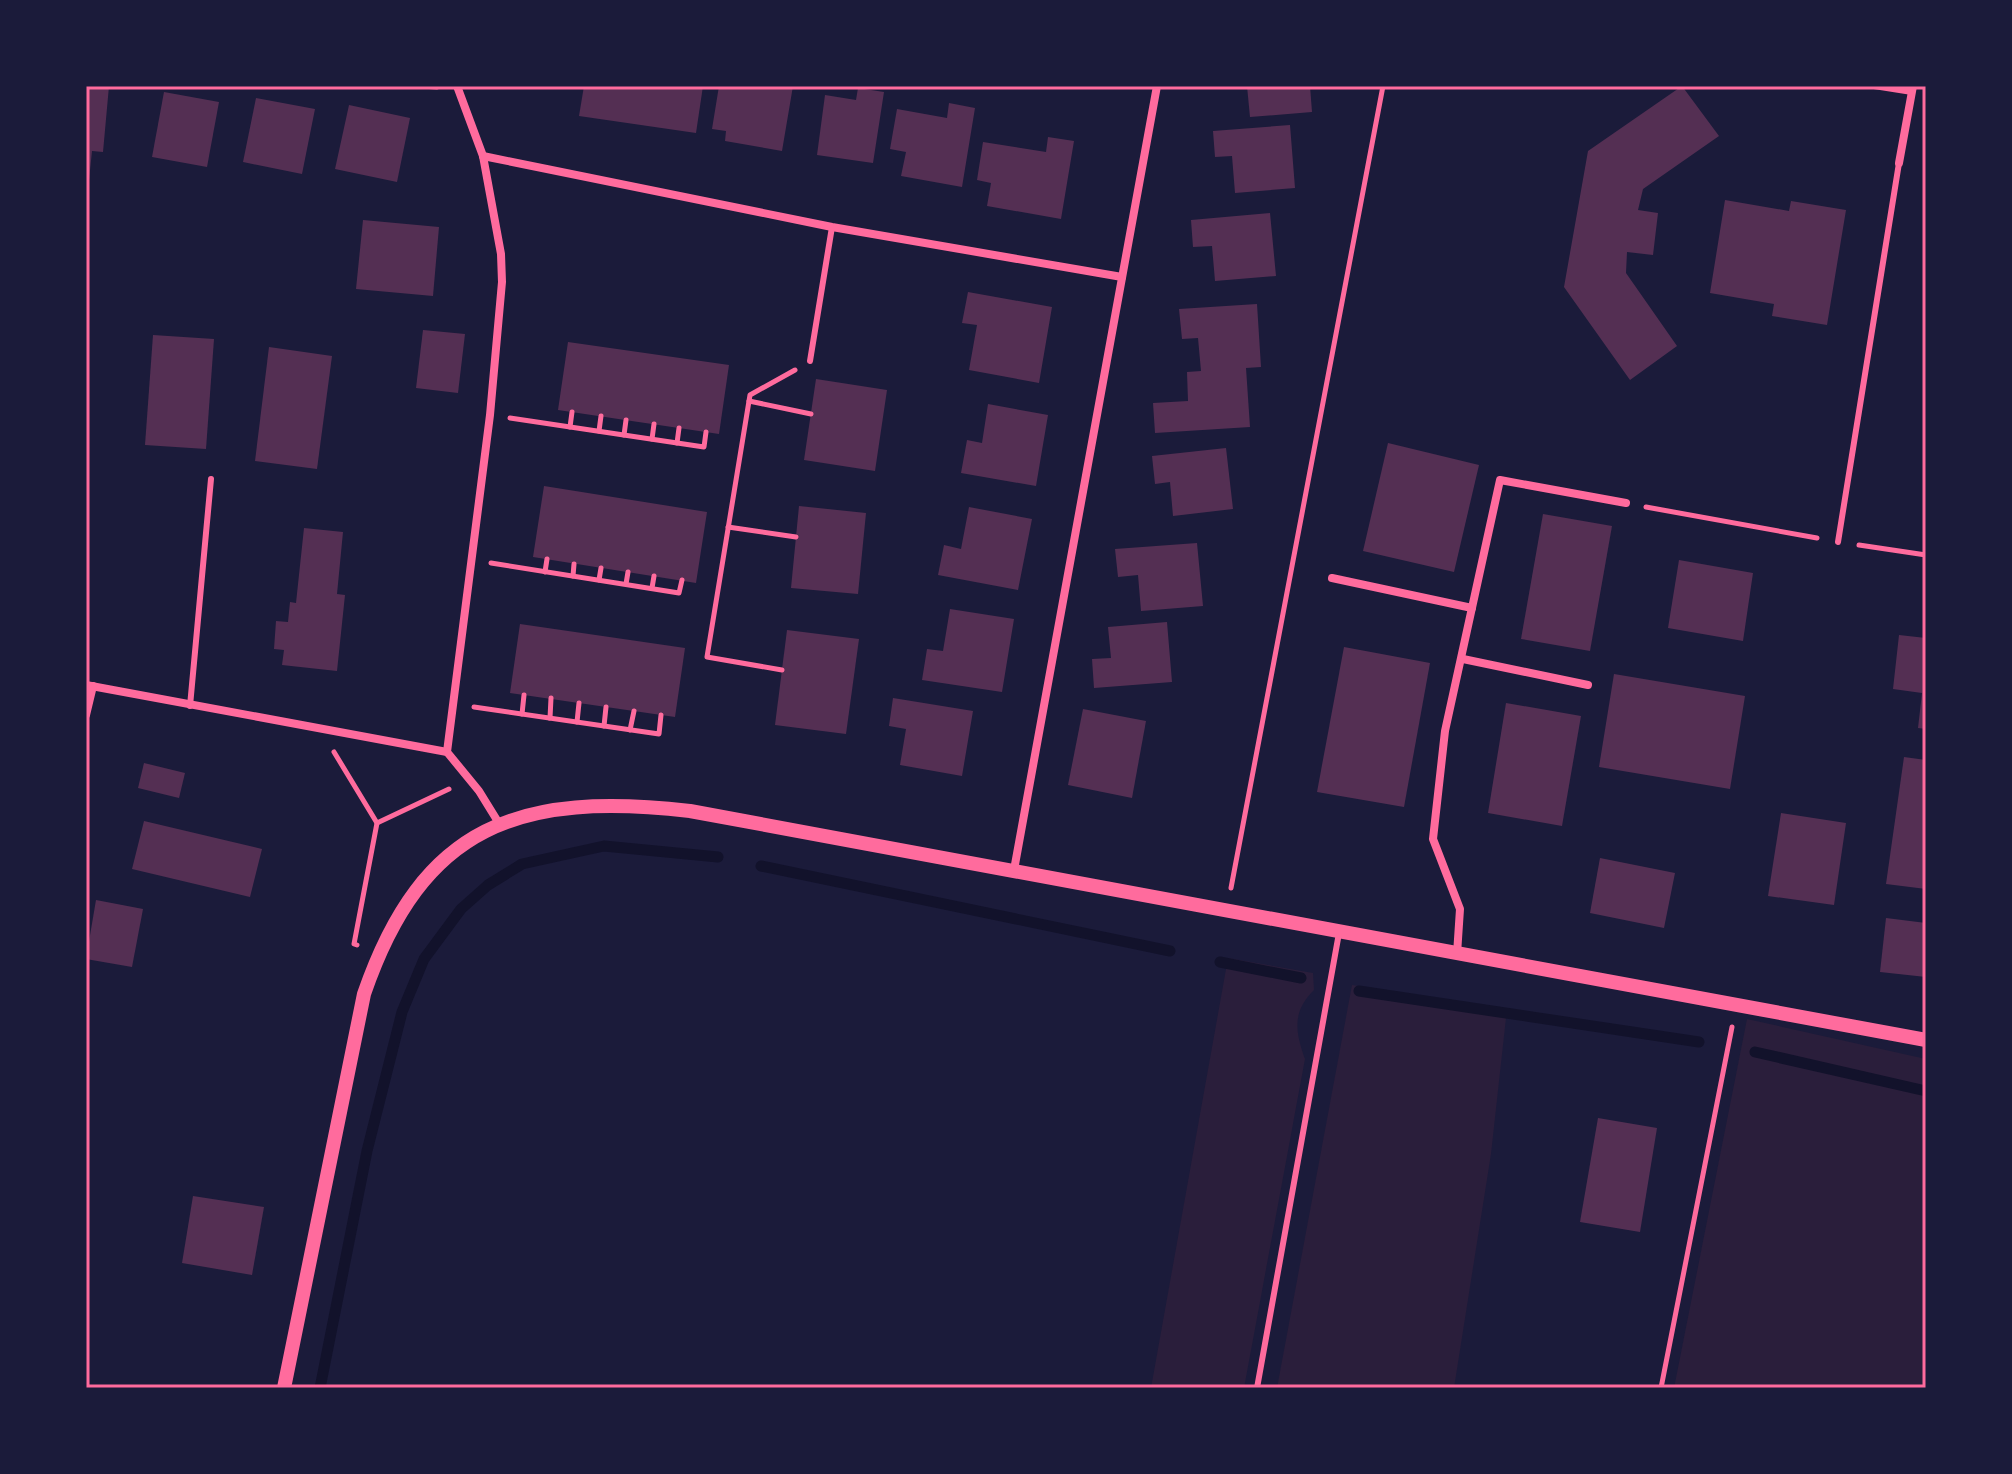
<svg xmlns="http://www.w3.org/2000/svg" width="2012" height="1474" font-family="'PT Sans',sans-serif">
<rect width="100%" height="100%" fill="#1b1b3a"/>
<g fill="#2a1e3b">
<path d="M 1228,958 L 1313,973 L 1314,990 C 1292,1012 1295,1031 1305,1059 L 1244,1388 L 1151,1388 Z"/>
<polygon points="1352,985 1507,1009 1491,1154 1454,1388 1277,1388"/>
<polygon points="1747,1019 1926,1059 1926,1388 1674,1388"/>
</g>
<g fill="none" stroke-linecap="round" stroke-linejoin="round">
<g stroke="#12122b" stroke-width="11">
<polyline points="761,866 1170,951"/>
<polyline points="1220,962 1301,978"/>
<polyline points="1359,991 1699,1042"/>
<polyline points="1755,1052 1926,1091"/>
<polyline points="320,1388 367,1151 402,1012 424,959 461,909 488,885 522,864 604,846 718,857"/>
</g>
</g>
<g fill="#542f53">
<polygon points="86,86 109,86 103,152 92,151 88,190"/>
<polygon points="584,86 703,86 696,133 579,116"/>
<polygon points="719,86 793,86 782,151 725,141 726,131 712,129"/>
<polygon points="1247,86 1310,86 1312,112 1250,117"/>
<polygon points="1682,86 1719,136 1643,189 1638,210 1658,213 1653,255 1627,252 1626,273 1677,346 1630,380 1564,287 1588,151"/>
<polygon points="858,88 884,92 873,163 817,155 825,95 856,100"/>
<polygon points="164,92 219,102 207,167 152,157"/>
<polygon points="256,98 315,109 302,174 243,162"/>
<polygon points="949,103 975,108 962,187 901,176 906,152 890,149 897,109 947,118"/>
<polygon points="349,105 410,118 397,182 335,169"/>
<polygon points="1290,125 1295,188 1235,193 1232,156 1215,157 1213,131"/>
<polygon points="1048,137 1074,141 1061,219 987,206 991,183 977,180 983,142 1046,152"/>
<polygon points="1725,200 1789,211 1791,201 1846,210 1827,325 1772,316 1774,304 1710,293"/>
<polygon points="1270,213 1276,276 1215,281 1212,246 1193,247 1191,220"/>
<polygon points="363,220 439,227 433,296 356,289"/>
<polygon points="968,292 1052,307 1039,383 969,370 977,325 962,323"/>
<polygon points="1257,304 1261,367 1246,368 1250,427 1155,433 1153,403 1188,401 1187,372 1201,371 1198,338 1182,339 1179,309"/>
<polygon points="423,330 465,334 458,393 416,388"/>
<polygon points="153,335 214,339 206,449 145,445"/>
<polygon points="568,342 729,365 719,434 558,410"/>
<polygon points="269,347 332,356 317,469 255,461"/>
<polygon points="816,379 887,390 875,471 804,460"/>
<polygon points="988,404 1048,415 1036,486 961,473 967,440 982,443"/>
<polygon points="1388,443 1479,465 1454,572 1363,551"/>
<polygon points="1226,448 1233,509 1173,516 1170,482 1155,484 1152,456"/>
<polygon points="544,486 707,512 696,583 533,557"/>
<polygon points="799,506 866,513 858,594 791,588"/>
<polygon points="969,507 1032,519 1018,590 938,575 944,545 961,549"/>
<polygon points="1543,514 1612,526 1590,651 1521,639"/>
<polygon points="304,528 343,532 337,594 345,595 337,671 282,665 284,650 274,649 276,621 288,622 290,602 296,603"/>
<polygon points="1197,543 1203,606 1141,611 1138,575 1118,577 1115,549"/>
<polygon points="1679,560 1753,573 1743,641 1668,628"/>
<polygon points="950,609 1014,619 1002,692 922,680 927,649 943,651"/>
<polygon points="1167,622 1172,682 1094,688 1092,659 1111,658 1108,627"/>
<polygon points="520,624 685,648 675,717 510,693"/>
<polygon points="787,630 859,639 846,734 775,725"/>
<polygon points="1899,635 1926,638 1926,729 1918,728 1922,693 1893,689"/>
<polygon points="1344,647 1430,663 1404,807 1317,792"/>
<polygon points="1614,674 1745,696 1730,789 1599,767"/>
<polygon points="893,698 973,711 962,776 900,765 906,729 889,726"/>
<polygon points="1506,703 1581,716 1562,826 1488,813"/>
<polygon points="1083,709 1146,721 1132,798 1068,785"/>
<polygon points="1904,757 1926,760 1926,889 1886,884"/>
<polygon points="144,763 185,773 179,798 138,788"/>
<polygon points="1781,813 1846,823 1834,905 1768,896"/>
<polygon points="144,821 262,849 250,897 132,869"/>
<polygon points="1600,858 1675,873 1664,928 1590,913"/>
<polygon points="96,900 143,909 132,967 86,959"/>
<polygon points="1886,918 1926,923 1926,977 1880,972"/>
<polygon points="1598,1118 1657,1128 1640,1232 1580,1222"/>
<polygon points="193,1196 264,1207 252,1275 182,1263"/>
</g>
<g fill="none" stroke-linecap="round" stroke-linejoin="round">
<g stroke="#ff6b9d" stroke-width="5">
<polyline points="421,86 437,87"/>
<polyline points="749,401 811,414"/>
<polyline points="510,418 704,447 706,432"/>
<polyline points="570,427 572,412"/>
<polyline points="599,431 601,416"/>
<polyline points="624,435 626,420"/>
<polyline points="652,439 654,424"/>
<polyline points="677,443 679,428"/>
<polyline points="1646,507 1817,538"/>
<polyline points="728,527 796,537"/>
<polyline points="1859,545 1926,555"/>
<polyline points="491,563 679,593 682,580"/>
<polyline points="545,572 547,559"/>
<polyline points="573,576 574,564"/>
<polyline points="599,580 601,568"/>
<polyline points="626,584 628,572"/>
<polyline points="652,588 654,576"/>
<polyline points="782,670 707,657 750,395 795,370"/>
<polyline points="474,707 659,734 661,715"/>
<polyline points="522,714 524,695"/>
<polyline points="550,718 551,698"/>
<polyline points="577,722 579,703"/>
<polyline points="604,726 606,707"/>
<polyline points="630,730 634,711"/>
<polyline points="334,752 377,823 354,944 357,945"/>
<polyline points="377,823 449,789"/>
<polyline points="1231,888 1383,86"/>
<polyline points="1661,1388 1732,1027"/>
</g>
<g stroke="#ff6b9d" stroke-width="6">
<polyline points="1874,86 1912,92"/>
<polyline points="810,361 832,227"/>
<polyline points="1838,542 1899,163"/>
<polyline points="190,706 211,479"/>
<polyline points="1257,1388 1339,933"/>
</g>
<g stroke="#ff6b9d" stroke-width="8">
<polyline points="457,86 483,156 501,254 502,282 490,415 447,752 479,791 500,825"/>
<polyline points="483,156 832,227 1122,277"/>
<polyline points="1899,163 1913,86"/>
<polyline points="1332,578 1472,608"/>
<polyline points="1463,659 1588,685"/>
<polyline points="86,685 447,752"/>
<polyline points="86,715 93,686"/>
<polyline points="1014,870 1157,86"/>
<polyline points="1457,954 1460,909 1433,839 1445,731 1500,480 1626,503"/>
</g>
<path stroke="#ff6b9d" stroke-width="14" d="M 284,1388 L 364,994 C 423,823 520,792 690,811 L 1926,1040"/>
</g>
<rect width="2012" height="1474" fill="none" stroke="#1b1b3a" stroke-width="176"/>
<rect x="88" y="88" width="1836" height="1298" fill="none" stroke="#ff6b9d" stroke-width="3"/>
</svg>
